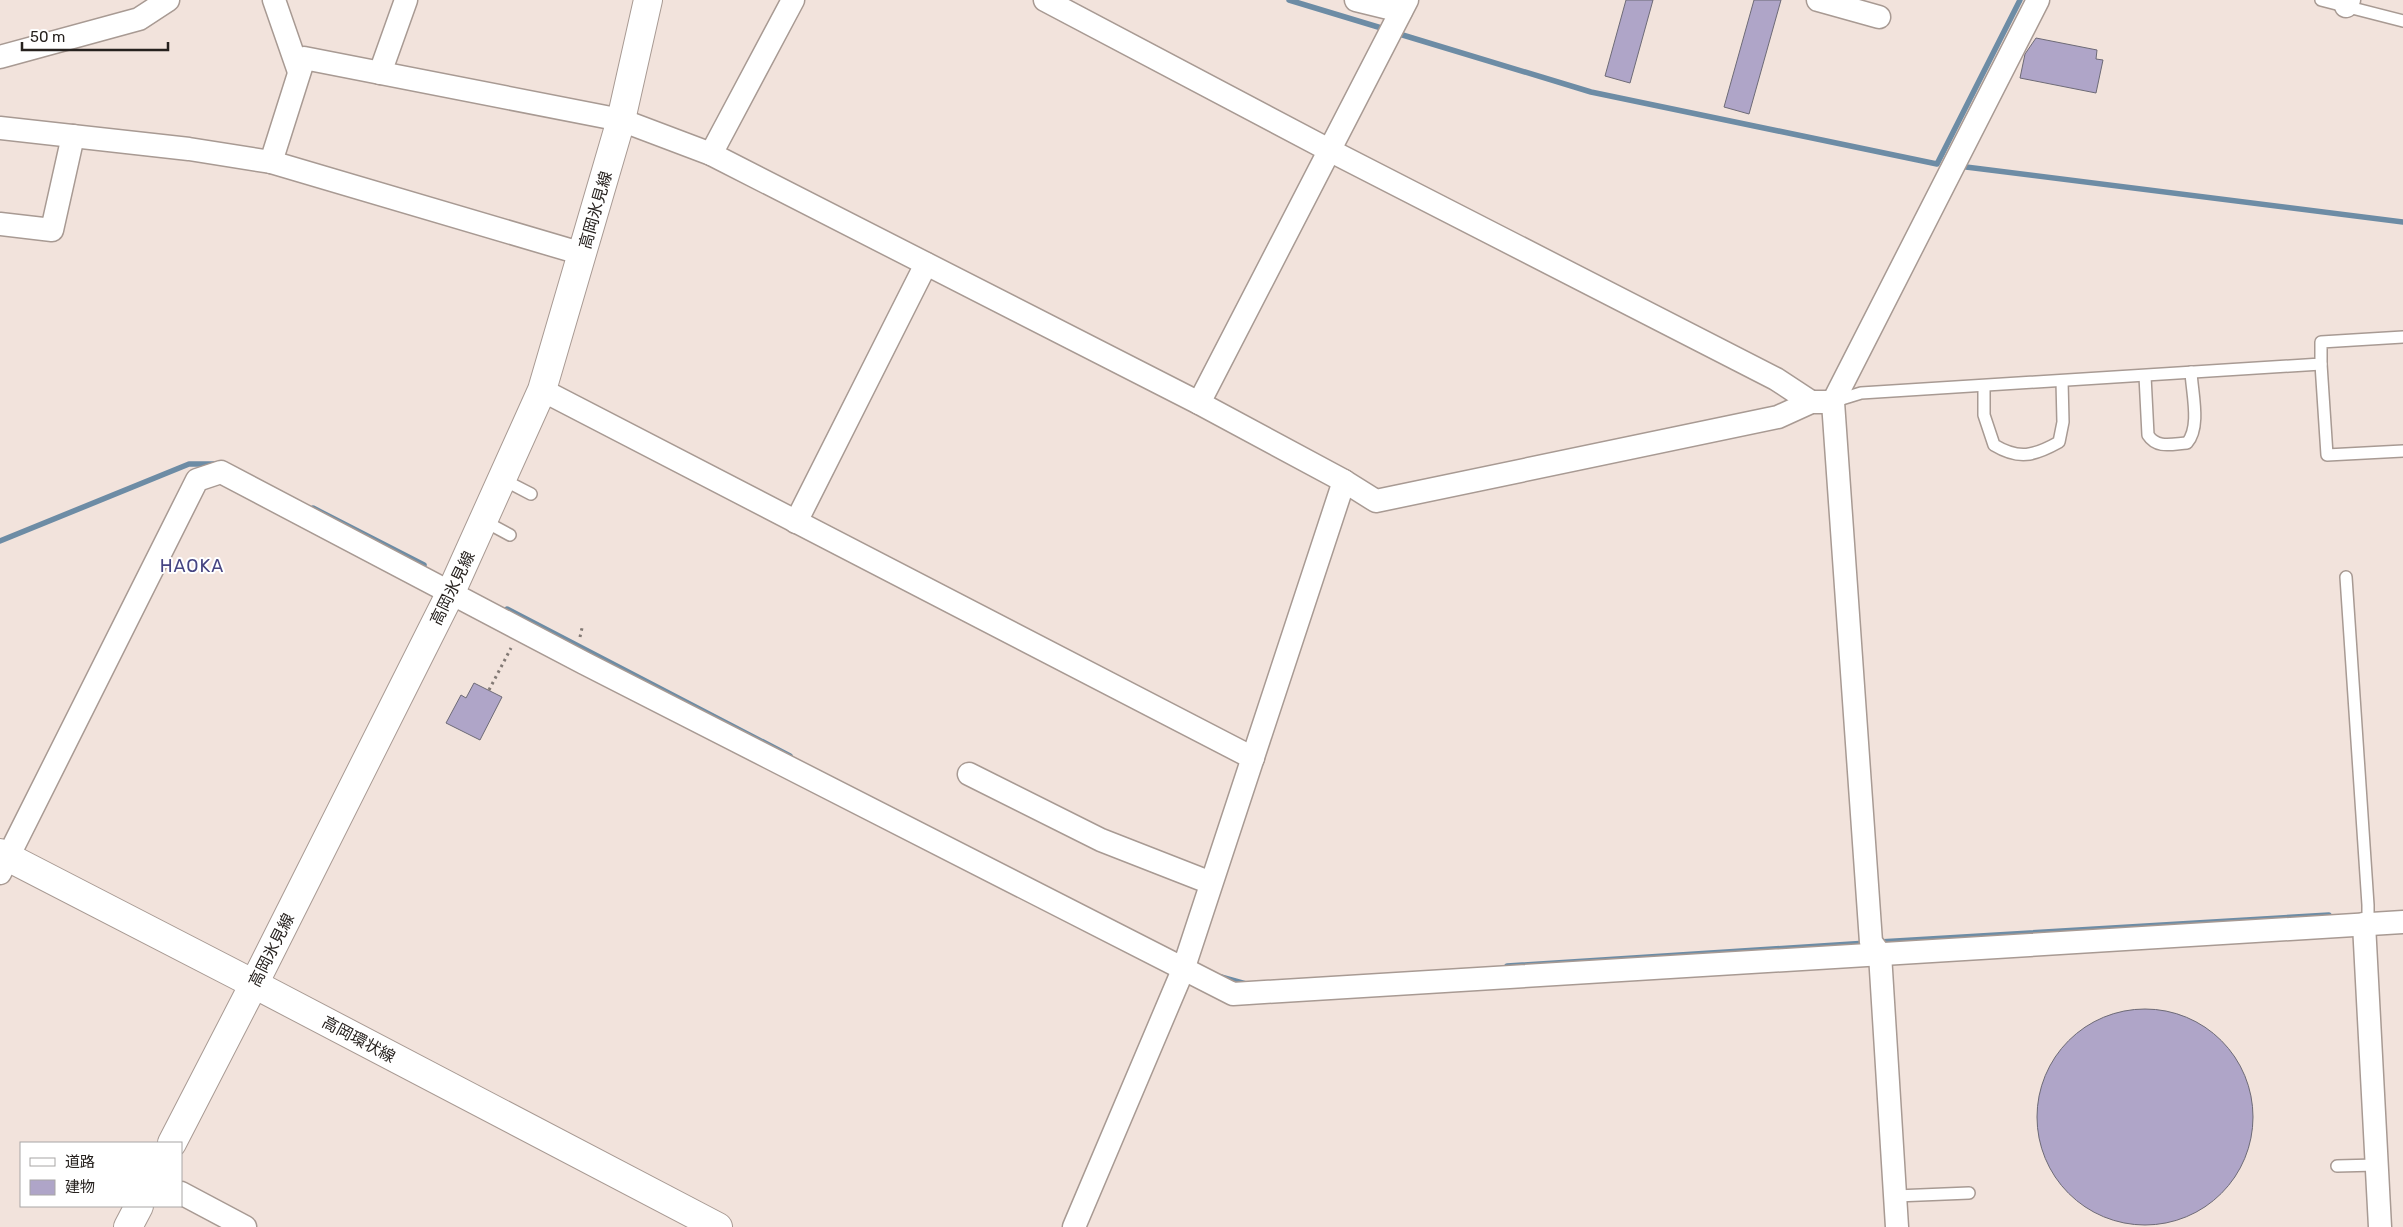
<svg xmlns="http://www.w3.org/2000/svg" width="2403" height="1227" font-family="Rubik,'Noto Sans JP',sans-serif">
<rect width="100%" height="100%" fill="#f2e3dc"/>
<g fill="none" stroke-linecap="round" stroke-linejoin="round">
<g stroke="#6d8ca5" stroke-width="5.5">
<polyline points="1289,0 1388,30"/>
<polyline points="1396,33 1591,92 1937,164 2020,0"/>
<polyline points="1966,167 2403,222"/>
<polyline points="313,508 424,565"/>
<polyline points="0,541 189,464 214,464"/>
<polyline points="507,609 790,756"/>
<polyline points="1879,942 2329,915"/>
<polyline points="1507,966 1867,943"/>
<polyline points="1221,977 1246,984"/>
</g>
</g>
<g fill="#afa5c8" stroke="#6d6a76">
<polygon points="1626,0 1653,0 1630,83 1605,76"/>
<polygon points="1754,0 1781,0 1749,114 1724,107"/>
<polygon points="2036,38 2097,50 2096,59 2103,60 2096,93 2020,78 2025,54"/>
<polygon points="474,683 502,697 480,740 446,723 461,695 466,698"/>
<circle cx="2145" cy="1117" r="108"/>
</g>
<g fill="none" stroke-linecap="round" stroke-linejoin="round">
<defs>
<g id="lane">
<polyline points="2321,0 2403,21"/>
<polyline points="2321,364 2327,455 2403,451"/>
<path d="M 2145,376 L 2148,435 C 2157,449 2172,444 2187,443 C 2201,427 2192,393 2191,372"/>
<path d="M 1984,386 L 1984,415 L 1994,445 C 2019,460 2034,456 2059,442 L 2063,422 L 2062,381"/>
<polyline points="1835,401 1861,393 2321,364 2321,342 2403,337"/>
<polyline points="502,479 531,494"/>
<polyline points="484,521 510,535"/>
<polyline points="2346,577 2368,905 2368,915 2364,924"/>
<polyline points="2337,1166 2376,1165"/>
<polyline points="1896,1196 1969,1193"/>
</g>
<g id="street">
<polyline points="274,0 299,72"/>
<polyline points="1045,0 1329,150 1776,379 1811,402"/>
<polyline points="1356,0 1401,11"/>
<polyline points="1818,0 1879,17"/>
<polyline points="2346,6 2349,0"/>
<polyline points="0,57 139,19 168,0"/>
<polyline points="380,73 406,0"/>
<polyline points="0,128 189,149 271,162 583,254"/>
<polyline points="711,154 793,0"/>
<polyline points="271,162 304,58 621,120 711,154 1199,403 1344,481 1376,501 1778,417 1811,402 1833,402"/>
<polyline points="0,224 52,230 73,136"/>
<polyline points="542,390 1253,758"/>
<polyline points="1199,403 1407,0"/>
<polyline points="796,522 926,264"/>
<polyline points="969,774 1101,840 1211,883"/>
<polyline points="0,873 197,480 221,472 584,663 1233,994 2403,922"/>
<polyline points="2364,924 2380,1227"/>
<polyline points="181,1193 245,1227"/>
<polyline points="1074,1227 1183,970 1344,481"/>
<polyline points="1897,1227 1880,954 1871,942 1833,402 2038,0"/>
</g>
<g id="primary">
<polyline points="0,853 254,984 718,1227"/>
<polyline points="172,1143 254,984 451,592 542,390 621,120 648,0"/>
<polyline points="128,1227 139,1206"/>
</g>
</defs>
<use href="#lane" stroke="#a89a93" stroke-width="14"/>
<use href="#street" stroke="#a89a93" stroke-width="25"/>
<use href="#primary" stroke="#a89a93" stroke-width="30"/>
<g stroke="#827974" stroke-width="3" stroke-dasharray="2.5 4" stroke-linecap="butt">
<polyline points="580,637 582,628"/>
<polyline points="489,690 511,648"/>
</g>
<use href="#lane" stroke="#fff" stroke-width="11"/>
<use href="#street" stroke="#fff" stroke-width="22"/>
<use href="#primary" stroke="#fff" stroke-width="28"/>
</g>
<g text-anchor="middle" stroke-width="4" stroke-linejoin="round" paint-order="stroke">
<g font-size="16" fill="#26211e" stroke="#fff">
<text transform="translate(595 210) rotate(-74)" y="6">高岡氷見線</text>
<text transform="translate(452 588) rotate(-64)" y="6">高岡氷見線</text>
<text transform="translate(271 950) rotate(-63)" y="6">高岡氷見線</text>
<text transform="translate(359 1039) rotate(28)" y="6">高岡環状線</text>
</g>
<g font-size="18" letter-spacing="1" fill="#464482" stroke="#fff">
<text x="192" y="572">HAOKA</text>
</g>
</g>
<rect x="20" y="1142" width="162" height="65" fill="#ffffff" stroke="#a8a6a5"/>
<rect x="30" y="1158" width="25" height="8" fill="#ffffff" stroke="#a8a6a5"/>
<text x="65" y="1167" font-size="15" fill="#26211e">道路</text>
<rect x="30" y="1180" width="25" height="15" fill="#afa5c8" stroke="#a8a6a5"/>
<text x="65" y="1192" font-size="15" fill="#26211e">建物</text>
<path d="M22 42v8h146v-8" fill="none" stroke="#26211e" stroke-width="2.5"/>
<text x="30" y="42" font-size="15" fill="#26211e" stroke="#ffffff" stroke-width="4" paint-order="stroke">50 m</text>
</svg>
